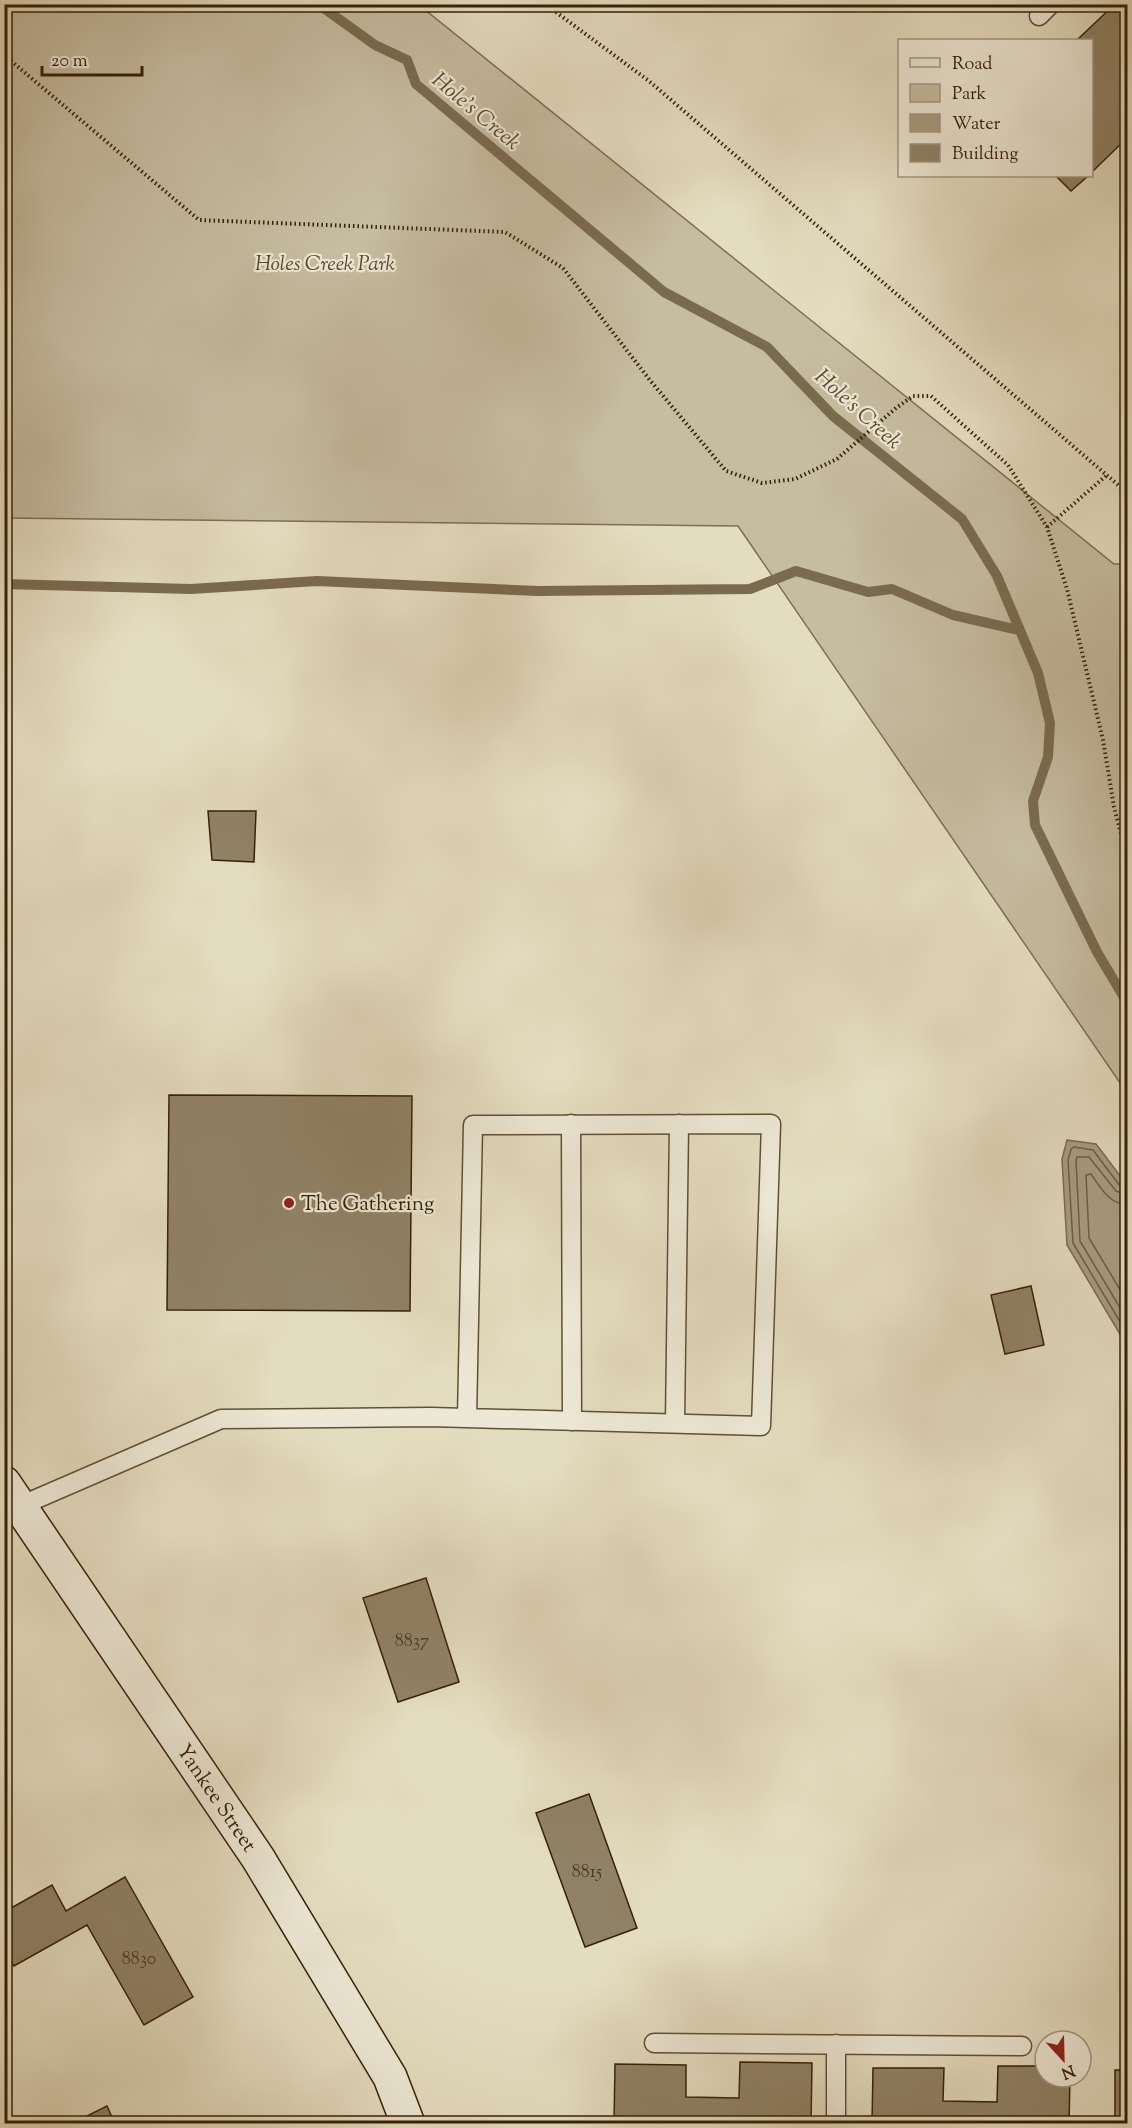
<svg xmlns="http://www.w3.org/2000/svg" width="1132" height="2128" font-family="'Sorts Mill Goudy',serif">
<rect width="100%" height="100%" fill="#e4dcbf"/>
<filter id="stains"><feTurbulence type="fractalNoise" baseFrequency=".00333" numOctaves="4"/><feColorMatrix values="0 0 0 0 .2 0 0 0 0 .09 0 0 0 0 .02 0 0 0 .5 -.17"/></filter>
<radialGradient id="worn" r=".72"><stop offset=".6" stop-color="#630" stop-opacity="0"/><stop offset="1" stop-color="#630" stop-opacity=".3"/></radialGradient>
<polygon fill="#c6bca0" stroke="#7e6e53" stroke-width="1.5" points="5,4 419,5 1114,564 1127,564 1127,1093 738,526 5,518"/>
<polygon fill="#a89c80" stroke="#7a6b4f" stroke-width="1.5" points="1067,1140 1096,1144 1127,1185 1127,1346 1067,1245 1062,1159"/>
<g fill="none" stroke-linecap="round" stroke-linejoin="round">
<g stroke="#6e5e43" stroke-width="1.5">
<polyline points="1128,1188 1120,1186 1093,1150 1074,1147 1071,1149 1068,1160 1073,1243 1128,1335"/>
<polyline points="1128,1196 1116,1191 1089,1157 1077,1157 1076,1161 1080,1241 1128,1321"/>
<path d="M 1128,1205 C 1109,1204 1101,1188 1091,1174 L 1086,1175 L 1089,1238 L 1128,1303"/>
</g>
<g stroke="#7a6b4f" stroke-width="10">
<polyline points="318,4 375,45 407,60 416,84 664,292 767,347 833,416 962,519 997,576 1038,673 1050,723 1048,757 1033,801 1035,825 1097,952 1128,1004"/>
<polyline points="4,584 191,589 317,581 538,591 750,589 796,571 868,592 892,589 953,615 1019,630"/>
</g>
</g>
<g fill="#908266" stroke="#352106" stroke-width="1.5">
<polygon points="1115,4 1128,4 1128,137 1092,172 1092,40 1077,40"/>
<polygon points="1056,176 1088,176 1071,191"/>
<polygon points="208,811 256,811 254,862 212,860"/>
<polygon points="169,1095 412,1096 410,1311 167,1310"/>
<polygon points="1031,1286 1044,1345 1005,1354 991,1295"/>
<polygon points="426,1578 459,1682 398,1702 363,1598"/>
<polygon points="589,1794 637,1928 585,1947 536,1813"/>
<polygon points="125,1877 193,1997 144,2025 87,1925 14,1966 4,1950 4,1912 52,1885 66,1911"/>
<polygon points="740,2062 812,2063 811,2124 614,2124 615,2064 686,2065 686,2097 739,2098"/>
<polygon points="998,2066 1045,2066 1045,2077 1070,2077 1069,2124 872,2124 873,2068 944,2068 943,2101 997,2102"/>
<rect x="1115" y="2070" width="13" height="54"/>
<polygon points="107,2106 115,2124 71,2124"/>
</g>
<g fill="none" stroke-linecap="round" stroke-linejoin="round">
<defs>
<g id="lane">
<polyline points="1039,16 1051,4"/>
<polyline points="571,1124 572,1421"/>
<polyline points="675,1423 679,1124"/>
<polyline points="20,1506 221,1419 431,1417 761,1426 771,1124 473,1125 467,1418"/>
<polyline points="654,2043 1022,2046"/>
<polyline points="836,2124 836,2044"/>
</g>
<g id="secondary">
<path id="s1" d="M 4,1483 L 258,1858 L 390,2077 L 408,2124"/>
</g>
</defs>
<use href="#lane" stroke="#615034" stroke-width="21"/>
<use href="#secondary" stroke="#352106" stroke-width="36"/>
<g stroke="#352106" stroke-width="4" stroke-dasharray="1.5 3" stroke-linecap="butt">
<polyline points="545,4 649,81 1124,490 1128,489"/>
<polyline points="4,55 199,220 505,232 563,268 649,379 726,471 762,483 795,479 837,459 896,408 913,396 931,396 1008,465 1047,527 1067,589 1103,740 1114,807 1128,860"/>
<polyline points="1047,527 1107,475"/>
</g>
<use href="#lane" stroke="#ede8d5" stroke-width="18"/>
<use href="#secondary" stroke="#ede8d5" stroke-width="33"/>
</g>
<circle fill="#8f2418" stroke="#ede8d5" stroke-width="2" cx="289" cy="1203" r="6"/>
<g text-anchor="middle" stroke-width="4.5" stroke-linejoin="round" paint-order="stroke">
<g font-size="18" fill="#4c391e">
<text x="412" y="1646">8837</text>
<text x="587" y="1877">8815</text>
<text x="139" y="1964">8830</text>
</g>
<g font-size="21" font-style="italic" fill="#59482c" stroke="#ede8d5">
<text x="325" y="270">Holes Creek Park</text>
</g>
<g font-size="21" fill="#352106" stroke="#ede8d5" text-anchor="start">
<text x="301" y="1210">The Gathering</text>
</g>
<g font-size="21" fill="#352106" stroke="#ede8d5">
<text dy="7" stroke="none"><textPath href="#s1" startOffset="380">Yankee Street</textPath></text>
</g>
<g font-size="22" font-style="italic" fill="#5d4c31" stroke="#ede8d5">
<text transform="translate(477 110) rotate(40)" y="8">Hole's Creek</text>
<text transform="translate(859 408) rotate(42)" y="8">Hole's Creek</text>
</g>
</g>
<rect width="1132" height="2128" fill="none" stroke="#e4dcbf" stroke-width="24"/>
<rect x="6" y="6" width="1120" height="2116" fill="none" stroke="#352106" stroke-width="3"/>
<rect x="12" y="12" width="1108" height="2104" fill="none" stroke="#352106" stroke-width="1.5"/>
<rect x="898" y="39" width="195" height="138" fill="#ede8d5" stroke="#a39882" stroke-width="1.5"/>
<rect x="910" y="58" width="30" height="9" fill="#ede8d5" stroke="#a39882" stroke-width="1.5"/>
<text x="952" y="69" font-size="18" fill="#352106">Road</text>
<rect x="910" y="84" width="30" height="18" fill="#c6bca0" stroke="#a39882" stroke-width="1.5"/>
<text x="952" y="99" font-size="18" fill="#352106">Park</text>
<rect x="910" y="114" width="30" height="18" fill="#a89c80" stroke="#a39882" stroke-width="1.5"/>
<text x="952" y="129" font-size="18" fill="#352106">Water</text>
<rect x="910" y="144" width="30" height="18" fill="#908266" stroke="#a39882" stroke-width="1.5"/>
<text x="952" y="159" font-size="18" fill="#352106">Building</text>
<g transform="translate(1063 2059) rotate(158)"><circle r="28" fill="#ede8d5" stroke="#a39882" stroke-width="1.5"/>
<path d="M0-4.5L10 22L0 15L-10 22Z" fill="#8f2418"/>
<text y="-9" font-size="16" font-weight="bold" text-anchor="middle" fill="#352106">N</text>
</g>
<path d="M42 66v9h100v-9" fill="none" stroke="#352106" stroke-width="3"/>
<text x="51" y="66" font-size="18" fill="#352106" stroke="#ede8d5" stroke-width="4.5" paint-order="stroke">20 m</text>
<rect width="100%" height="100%" filter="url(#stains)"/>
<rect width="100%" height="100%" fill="url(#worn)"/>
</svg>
